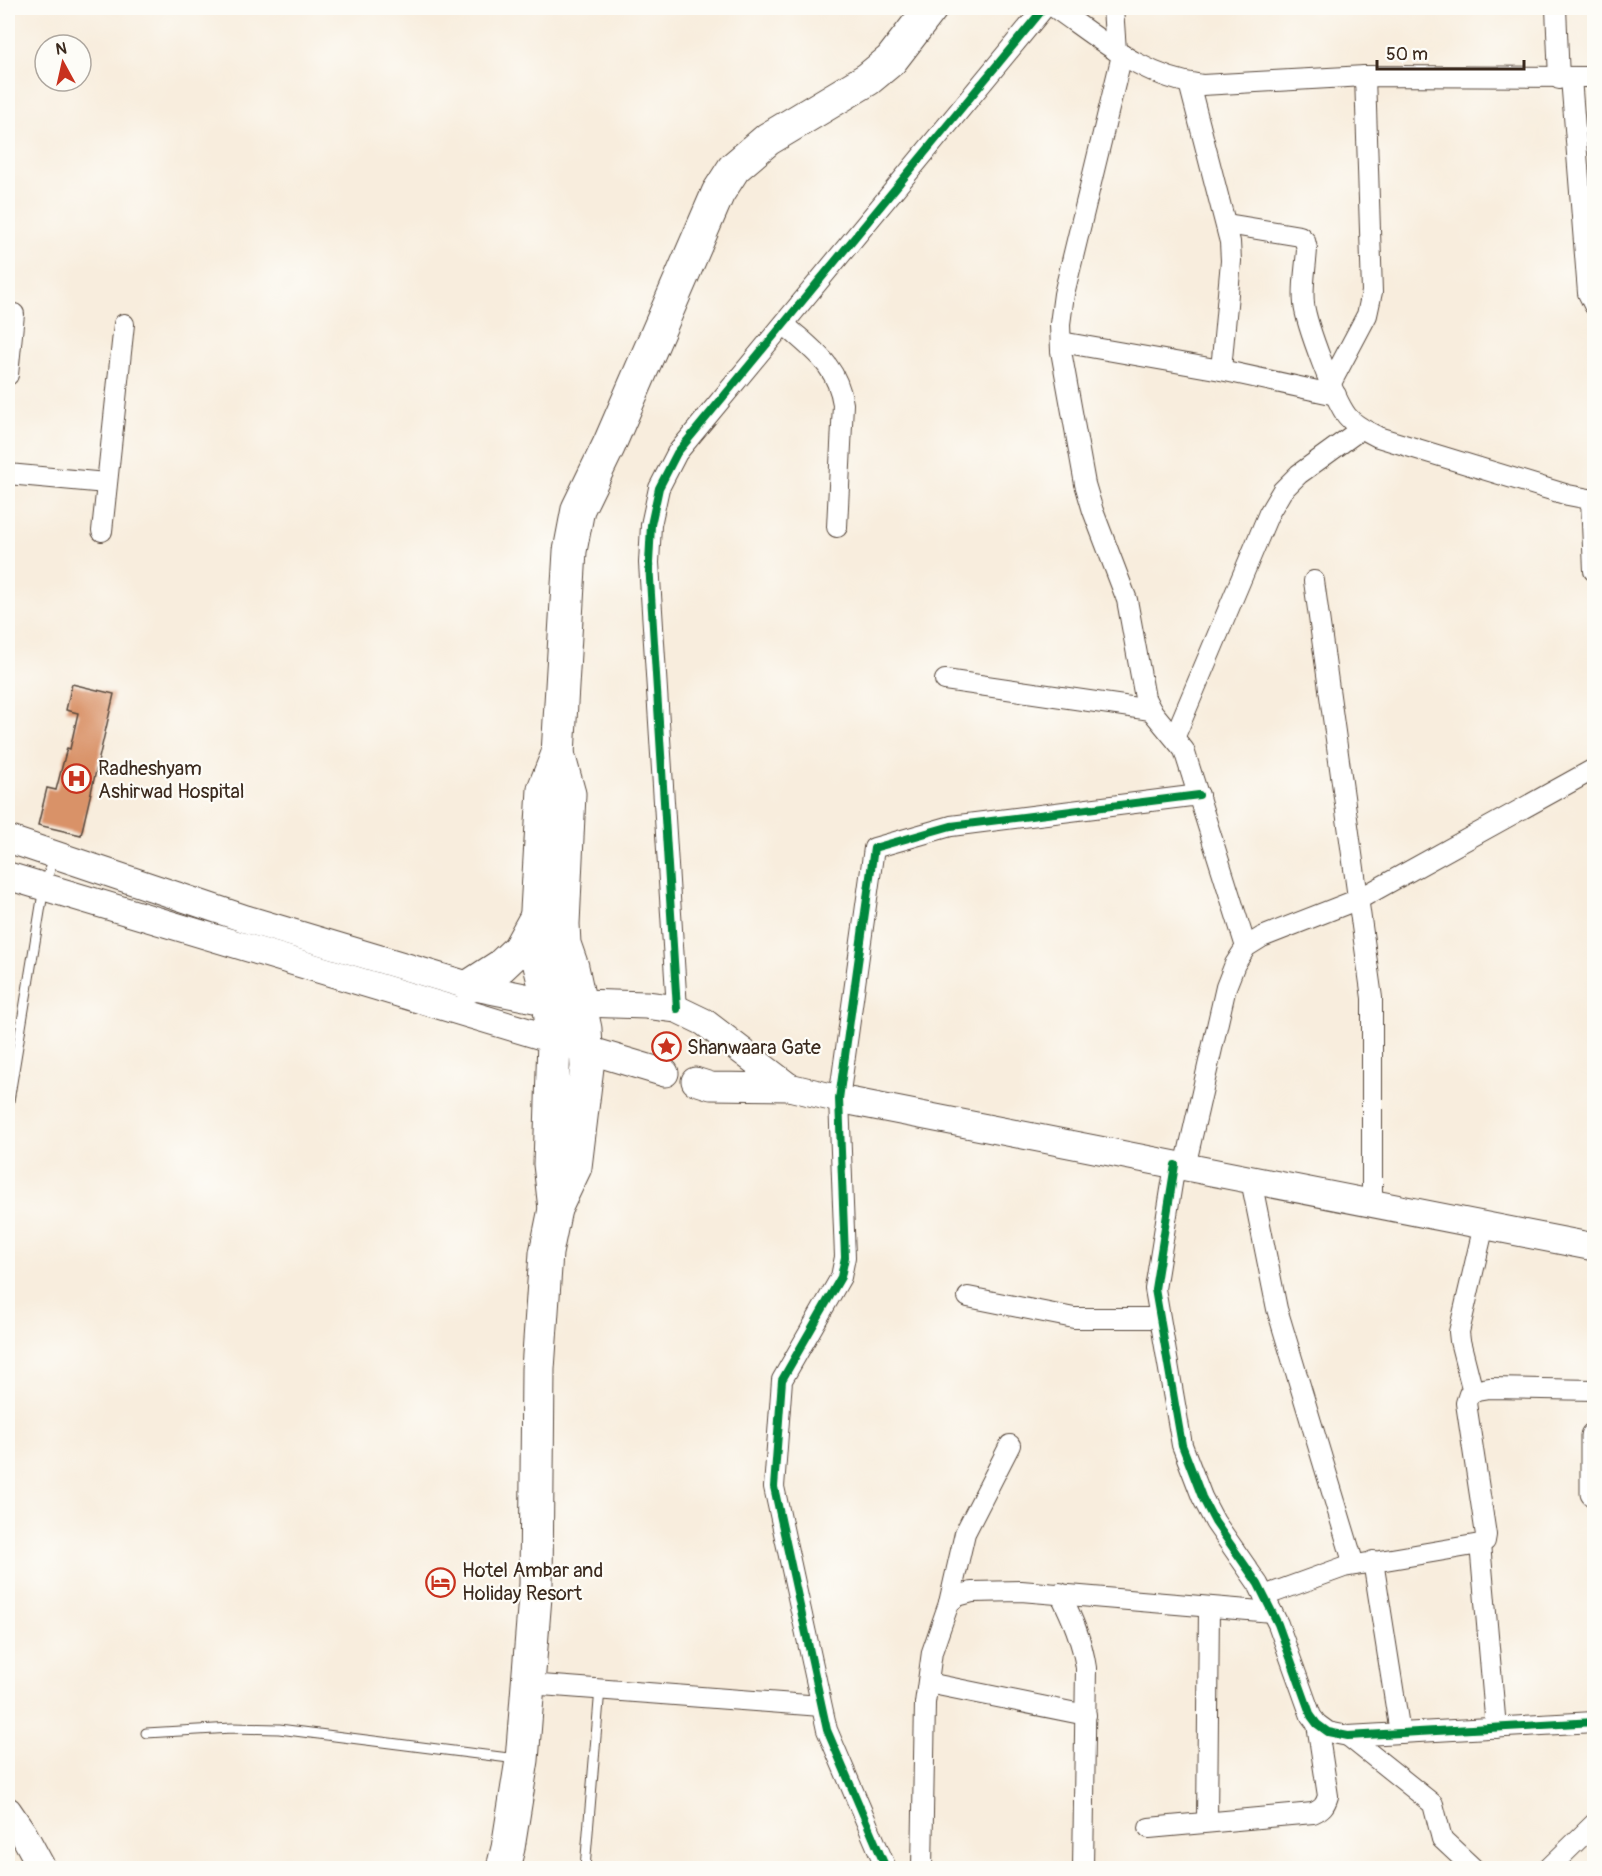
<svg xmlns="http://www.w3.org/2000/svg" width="1602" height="1876" font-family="Pangolin,sans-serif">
<rect width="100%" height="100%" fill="#fdfcf7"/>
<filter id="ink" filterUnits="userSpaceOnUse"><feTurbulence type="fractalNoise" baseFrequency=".0167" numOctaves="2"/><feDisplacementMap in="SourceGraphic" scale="12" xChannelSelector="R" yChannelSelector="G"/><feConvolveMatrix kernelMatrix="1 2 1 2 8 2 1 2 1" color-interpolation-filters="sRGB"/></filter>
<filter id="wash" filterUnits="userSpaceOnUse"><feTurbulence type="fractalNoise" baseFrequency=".008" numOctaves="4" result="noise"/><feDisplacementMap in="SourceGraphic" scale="24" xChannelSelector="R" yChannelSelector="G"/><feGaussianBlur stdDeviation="1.35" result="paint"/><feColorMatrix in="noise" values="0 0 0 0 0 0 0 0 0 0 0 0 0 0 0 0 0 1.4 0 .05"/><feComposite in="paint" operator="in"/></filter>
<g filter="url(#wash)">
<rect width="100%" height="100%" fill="#f8eddd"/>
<g id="blocks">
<polygon fill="#d99267" points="72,684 114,694 81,835 38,825 47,788 56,790 67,748 70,749 78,713 66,710"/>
</g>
</g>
<g filter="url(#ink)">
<use href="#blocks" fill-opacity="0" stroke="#57473b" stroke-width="1.5"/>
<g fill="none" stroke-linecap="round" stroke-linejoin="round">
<defs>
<g id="lane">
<polyline points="8,1107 44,887 55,856"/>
<polyline points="146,1733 232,1728 279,1729 517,1759"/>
<polyline points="585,1868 600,1689"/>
</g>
<g id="street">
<path d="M 1055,8 C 1101,40 1144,78 1202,85 L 1365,76 L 1594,77"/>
<polyline points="1113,8 1116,51"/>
<polyline points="1556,8 1559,79"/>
<polyline points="1122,55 1064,294 1060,324 1061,351 1085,484 1093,511 1127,600 1145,698 1151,710 1184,750 1246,947"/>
<polyline points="1571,78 1588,293 1594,305"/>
<polyline points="1189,83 1230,242 1231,261 1221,370"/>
<path d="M 1227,224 L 1300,236 L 1305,241 L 1307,249 C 1306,267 1302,286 1304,304 C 1306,324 1335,401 1347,416 C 1355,426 1367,431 1378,437 L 1568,495 L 1594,500"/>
<path d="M 784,324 C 812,350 837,364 843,404 L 837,527"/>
<polyline points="1061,342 1221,370 1336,395"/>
<polyline points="8,375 14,314"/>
<polyline points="1331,383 1367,315 1372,292 1365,76"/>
<polyline points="8,474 106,483"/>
<polyline points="1591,499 1594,571"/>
<polyline points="102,531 124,324"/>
<polyline points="1314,581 1372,998 1372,1203"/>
<polyline points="945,680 1151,710"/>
<polyline points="1175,736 1269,513 1282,491 1299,474 1361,429"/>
<polyline points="677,1009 649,563 651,525 659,488 677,453 1044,8"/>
<polyline points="1175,1165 1155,1289 1182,1445 1202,1497 1215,1522 1258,1584 1278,1624 1311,1716 1317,1724 1328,1732 1348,1736 1594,1722"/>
<polyline points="1185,1167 1226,987 1235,964 1246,947 1262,937 1359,899 1594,769"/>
<polyline points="1251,1180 1277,1309 1354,1565"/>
<polyline points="968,1297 1074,1318 1159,1318"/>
<polyline points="1473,1392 1460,1341 1459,1332 1484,1225"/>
<polyline points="1480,1544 1496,1728"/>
<polyline points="1373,1561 1400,1733"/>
<path d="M 1060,1593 C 1072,1618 1082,1640 1086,1668 L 1083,1868"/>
<polyline points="1264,1596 1344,1567 1480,1544 1485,1541 1486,1535 1466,1403 1469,1394 1477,1390 1489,1388 1594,1390"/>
<polyline points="949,1603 965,1533 1010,1445"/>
<polyline points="928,1683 1086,1715"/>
<polyline points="528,1684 821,1706"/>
<polyline points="1348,1736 1433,1804 1442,1839 1473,1868"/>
<polyline points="1207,1822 1209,1607"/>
<path d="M 1149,1828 L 1313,1813 C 1322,1809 1325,1806 1328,1796 L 1317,1724"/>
<polyline points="886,1868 827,1730 774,1487 782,1380 841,1277 845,1257 839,1099 874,848 951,826 1199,795"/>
<polyline points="922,1868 925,1703 932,1652 949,1603 957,1596 972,1592 1021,1591 1272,1612"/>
<polyline points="1549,1868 1594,1824"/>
</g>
<g id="secondary">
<polyline points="8,839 246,919 470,986 549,1002 646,1005 677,1009 704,1022 789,1087"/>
<polyline points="8,876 665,1073"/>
<polyline points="695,1081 711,1086 789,1087 839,1099 1594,1247"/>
<polyline points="1594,1436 1594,1493"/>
<polyline points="8,1811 23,1833 42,1868"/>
</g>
<g id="highway">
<polyline points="470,986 501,966 519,949 536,918"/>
<polyline points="555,1209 550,1164 554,1040 549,1002 535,945 544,789 558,754 570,551 578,509 609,445 718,193 734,168 768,139 868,79 891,60 931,8"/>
<polyline points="503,1868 508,1848 522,1760 536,1584 538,1369 546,1253 555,1209 575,1167 587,1067 585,1029 572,967 564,944 563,924 569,794 558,754"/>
</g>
</defs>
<use href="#lane" stroke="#57473b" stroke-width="11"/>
<use href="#street" stroke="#57473b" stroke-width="22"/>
<use href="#secondary" stroke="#57473b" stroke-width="29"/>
<use href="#highway" stroke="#57473b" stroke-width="35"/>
<use href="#lane" stroke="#fff" stroke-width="9"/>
<use href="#street" stroke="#fff" stroke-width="20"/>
<use href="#secondary" stroke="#fff" stroke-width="27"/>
<use href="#highway" stroke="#fff" stroke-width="33"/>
<defs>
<g id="cycleway">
<polyline points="677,1009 649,563 651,525 659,488 677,453 1044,8"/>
<polyline points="1175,1165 1155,1289 1182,1445 1202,1497 1215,1522 1258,1584 1278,1624 1311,1716 1317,1724 1328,1732 1348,1736 1594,1722"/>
<polyline points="886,1868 827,1730 774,1487 782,1380 841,1277 845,1257 839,1099 874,848 951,826 1199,795"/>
</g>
</defs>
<use href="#cycleway" stroke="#fdfcf7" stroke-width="11"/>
<use href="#cycleway" stroke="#00873e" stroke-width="8"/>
</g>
</g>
<defs>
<symbol id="hospital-ring" viewBox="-11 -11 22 22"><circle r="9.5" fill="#fdfcf7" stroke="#c8321e" stroke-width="1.5"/><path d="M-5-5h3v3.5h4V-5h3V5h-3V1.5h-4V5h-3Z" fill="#c8321e"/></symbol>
<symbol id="sight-ring" viewBox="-11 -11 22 22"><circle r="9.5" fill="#fdfcf7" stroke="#c8321e" stroke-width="1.5"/><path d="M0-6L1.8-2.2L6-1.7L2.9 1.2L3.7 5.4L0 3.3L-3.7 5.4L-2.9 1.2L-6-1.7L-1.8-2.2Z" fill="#c8321e"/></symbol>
<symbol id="hotel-ring" viewBox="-11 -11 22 22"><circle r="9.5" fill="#fdfcf7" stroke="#c8321e" stroke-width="1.5"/><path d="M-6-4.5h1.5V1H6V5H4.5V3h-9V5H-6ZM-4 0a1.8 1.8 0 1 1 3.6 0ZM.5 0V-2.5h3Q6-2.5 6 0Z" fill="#c8321e"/></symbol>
</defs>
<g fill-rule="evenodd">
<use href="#hospital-ring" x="60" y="762" width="33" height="33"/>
<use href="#sight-ring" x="650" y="1030" width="33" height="33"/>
<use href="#hotel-ring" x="424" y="1566" width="33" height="33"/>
</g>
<g text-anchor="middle" stroke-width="4.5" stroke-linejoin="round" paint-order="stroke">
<g font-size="20" fill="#3b2a1e" stroke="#fdfcf7" text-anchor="start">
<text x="98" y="775">Radheshyam<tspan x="98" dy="23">Ashirwad Hospital</tspan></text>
<text x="687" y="1054">Shanwaara Gate</text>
<text x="462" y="1577">Hotel Ambar and<tspan x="462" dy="23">Holiday Resort</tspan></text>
</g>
</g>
<rect width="1602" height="1876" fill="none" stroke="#fdfcf7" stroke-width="30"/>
<g transform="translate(63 63) rotate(352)"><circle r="28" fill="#fdfcf7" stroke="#afa8a0" stroke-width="1.5"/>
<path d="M0-4.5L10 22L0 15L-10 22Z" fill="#c8321e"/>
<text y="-9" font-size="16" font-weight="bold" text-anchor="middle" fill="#3b2a1e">N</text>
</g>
<path d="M1377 60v9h147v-9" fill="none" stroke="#3b2a1e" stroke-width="3"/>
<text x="1386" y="60" font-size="18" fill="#3b2a1e" stroke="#fdfcf7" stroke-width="4.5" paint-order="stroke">50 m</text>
</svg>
